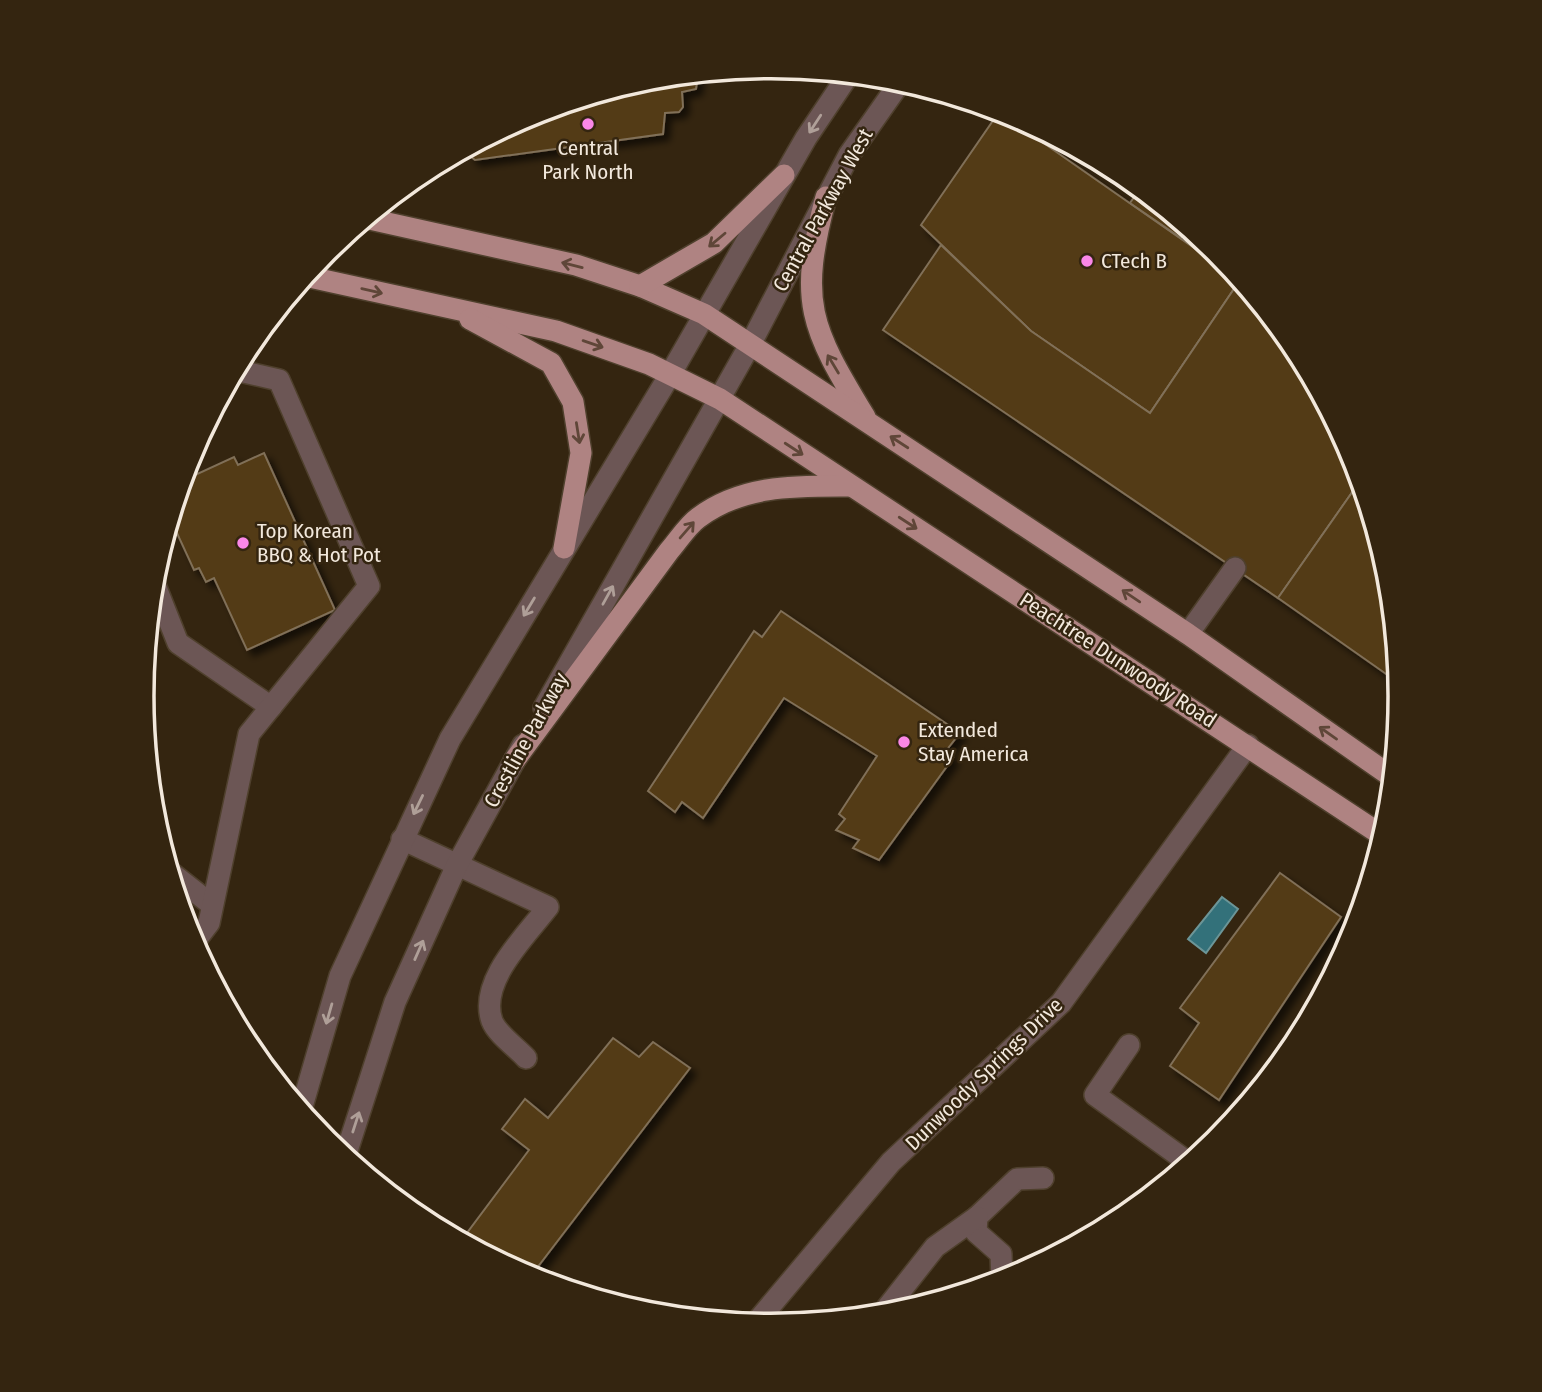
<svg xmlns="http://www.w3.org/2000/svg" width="1542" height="1392" font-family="'Fira Sans Condensed',sans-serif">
<defs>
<filter id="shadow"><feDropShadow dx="6" dy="6" stdDeviation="3.5" flood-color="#0009"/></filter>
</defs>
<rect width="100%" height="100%" fill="#342510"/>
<polygon fill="#33717a" stroke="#6c9597" stroke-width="2" points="1222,897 1238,909 1206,953 1188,939"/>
<g fill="#533a12" stroke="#806f58" stroke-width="2" filter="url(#shadow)">
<polygon points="698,74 696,89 682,92 683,107 679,112 665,113 663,134 475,160 470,156 468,148 530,114 649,79"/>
<polygon points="999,112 1240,280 1150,413 1031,331 921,225"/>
<polygon points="1140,189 1188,228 1181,238 1130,203"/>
<polygon points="941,245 1031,331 1150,413 1240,280 1295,347 1353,455 1360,481 1278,598 883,330"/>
<polygon points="264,453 335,610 247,650 214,578 206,582 199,568 194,570 170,518 182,481 234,457 238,465"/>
<polygon points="1360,481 1388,574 1399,683 1278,598"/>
<polygon points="781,611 960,733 945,752 953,758 879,860 853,848 859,840 836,830 845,819 839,814 877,756 784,698 703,818 682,802 675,812 648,791 754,631 762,637"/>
<polygon points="1280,873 1341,917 1219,1100 1170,1066 1199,1023 1180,1008"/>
<polygon points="613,1038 639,1057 653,1042 690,1068 530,1277 461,1241 529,1150 502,1129 525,1099 548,1118"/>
</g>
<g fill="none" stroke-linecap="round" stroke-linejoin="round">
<defs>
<g id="minor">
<polyline points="153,580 178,643 271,707"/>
<polyline points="1188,634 1235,568"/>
<polyline points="544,708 751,343 849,155 901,81"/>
<path d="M 402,839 L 548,907 C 526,936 478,981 492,1021 C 497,1034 517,1048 526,1058"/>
<polyline points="170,872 212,905"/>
<polyline points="193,944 209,923 249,734 369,586 279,380 235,370"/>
<polyline points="1129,1045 1095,1095 1189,1163"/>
<polyline points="301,1110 340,976 450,739 671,373 806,138 849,74"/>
<polyline points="345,1157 395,1002 457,865 523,745"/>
<polyline points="1002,1281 1001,1254 976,1232 977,1217 1017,1179 1043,1178"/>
<polyline points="887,1308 935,1247 977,1217"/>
<polyline points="755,1324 891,1162 1061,1003 1248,745"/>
</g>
<g id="major">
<path d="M 826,197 C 798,303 810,326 865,417"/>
<polyline points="365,218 576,265 640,286 704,314 1188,634 1392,777"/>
<polyline points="305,276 556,331 649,364 720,399 1383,836"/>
<polyline points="640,286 714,243 784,175"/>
<polyline points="470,319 551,363 573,402 581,453 564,548"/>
<path d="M 514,761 L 669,551 C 678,541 687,526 698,518 C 743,484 798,486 851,486"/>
</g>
</defs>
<use href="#minor" stroke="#4f402d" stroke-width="24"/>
<use href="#major" stroke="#4f402d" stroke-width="24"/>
<use href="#minor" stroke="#6c5655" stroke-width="21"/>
<use href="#major" stroke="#af8382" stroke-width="21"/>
</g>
<defs><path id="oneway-shaft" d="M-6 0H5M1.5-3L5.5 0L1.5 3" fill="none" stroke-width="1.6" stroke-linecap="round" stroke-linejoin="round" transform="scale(1.75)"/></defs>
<g stroke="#af9f98">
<use href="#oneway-shaft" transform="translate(815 124) rotate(123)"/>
<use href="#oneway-shaft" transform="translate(608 595) rotate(-61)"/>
<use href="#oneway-shaft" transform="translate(529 607) rotate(121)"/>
<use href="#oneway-shaft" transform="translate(418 805) rotate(116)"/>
<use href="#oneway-shaft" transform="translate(419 950) rotate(-66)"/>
<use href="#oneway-shaft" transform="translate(329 1014) rotate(106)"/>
<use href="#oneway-shaft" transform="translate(356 1122) rotate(-72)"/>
</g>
<g stroke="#5f4638">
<use href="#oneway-shaft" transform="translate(717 240) rotate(140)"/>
<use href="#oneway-shaft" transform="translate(572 265) rotate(-166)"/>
<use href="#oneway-shaft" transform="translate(372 291) rotate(13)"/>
<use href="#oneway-shaft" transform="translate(593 344) rotate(19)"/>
<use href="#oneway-shaft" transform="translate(833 364) rotate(-121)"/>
<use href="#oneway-shaft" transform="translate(578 433) rotate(81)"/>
<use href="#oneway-shaft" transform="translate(899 442) rotate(-147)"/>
<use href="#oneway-shaft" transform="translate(794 449) rotate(33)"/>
<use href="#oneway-shaft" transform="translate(908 523) rotate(33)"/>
<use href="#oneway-shaft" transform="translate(687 530) rotate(-49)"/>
<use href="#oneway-shaft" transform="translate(1131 596) rotate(-146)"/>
<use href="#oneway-shaft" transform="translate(1328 733) rotate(-145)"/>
</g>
<g fill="#fa87e7" stroke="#342510" stroke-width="2.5">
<circle cx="588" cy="124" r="7"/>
<circle cx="1087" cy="261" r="7"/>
<circle cx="243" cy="543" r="7"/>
<circle cx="904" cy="742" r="7"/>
</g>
<g text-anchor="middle" stroke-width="5" stroke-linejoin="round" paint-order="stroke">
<g font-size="21" fill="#f2e8dc" stroke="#342510" text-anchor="start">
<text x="588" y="155" text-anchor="middle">Central<tspan x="588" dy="24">Park North</tspan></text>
<text x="1101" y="268">CTech B</text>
<text x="257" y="538">Top Korean<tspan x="257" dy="24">BBQ &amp; Hot Pot</tspan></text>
<text x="918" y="737">Extended<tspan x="918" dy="24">Stay America</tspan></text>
</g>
<g font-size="21" fill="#f2e8dc" stroke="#342510">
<text transform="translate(823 210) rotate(-61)" y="7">Central Parkway West</text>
<text transform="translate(1118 660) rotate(33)" y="7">Peachtree Dunwoody Road</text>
<text transform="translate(526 740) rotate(-61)" y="7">Crestline Parkway</text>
<text transform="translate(984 1074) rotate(-44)" y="7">Dunwoody Springs Drive</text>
</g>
</g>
<path d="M0 0H1542V1392H0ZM154 696a617 617 0 1 1 1234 0a617 617 0 1 1-1234 0Z" fill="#342510" fill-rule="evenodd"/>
<path fill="none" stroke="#f2e8dc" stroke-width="3.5" d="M154 696a617 617 0 1 1 1234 0a617 617 0 1 1-1234 0Z"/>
</svg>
